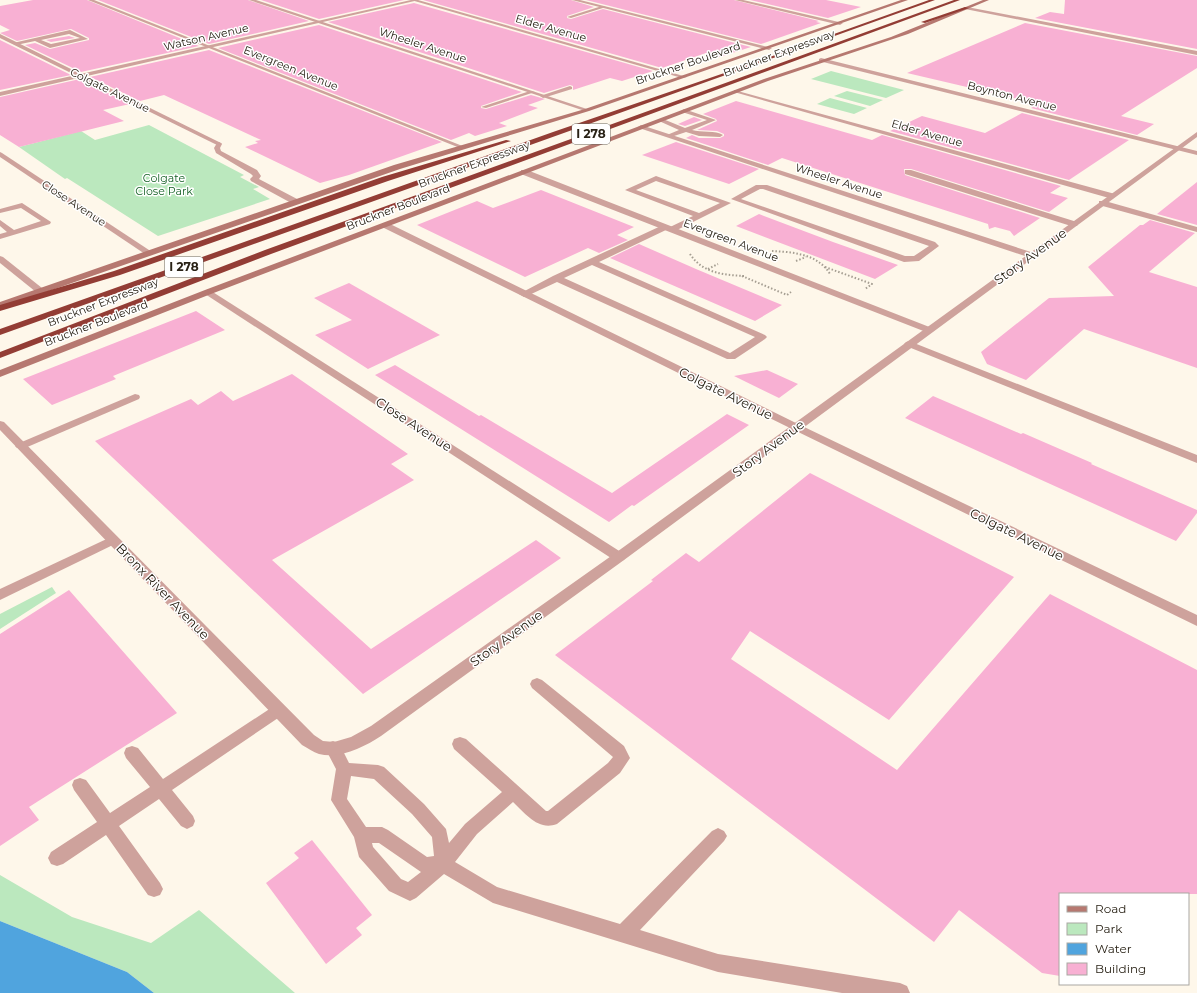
<svg xmlns="http://www.w3.org/2000/svg" width="1197" height="993" font-family="Montserrat,sans-serif">
<rect width="100%" height="100%" fill="#fef7ea"/>
<g fill="#bbe8be">
<polygon points="831,71 904,90 886,98 811,79"/>
<polygon points="847,91 883,100 870,106 834,96"/>
<polygon points="830,98 867,108 854,114 817,104"/>
<polygon points="149,125 244,175 240,177 259,187 253,189 270,199 158,236 67,178 65,179 19,147 81,131 95,140"/>
<polygon points="52,587 56,593 0,629 0,614"/>
<polygon points="0,875 72,917 151,943 199,910 295,993 154,993 127,972 0,921"/>
</g>
<polygon fill="#50a4de" points="0,921 127,972 154,993 0,993"/>
<g fill="#f8b0d3">
<polygon points="33,0 87,0 199,46 81,72 25,45 35,43 50,49 89,40 89,38 71,29 17,41 0,33 10,30 0,25 0,6"/>
<polygon points="98,0 248,0 309,21 209,44"/>
<polygon points="261,0 404,0 319,19"/>
<polygon points="423,0 571,0 594,7 567,16 567,18 571,19 603,9 751,47 720,57 706,53 662,68"/>
<polygon points="586,0 734,0 819,21 816,22 821,23 761,44"/>
<polygon points="750,0 826,0 861,7 828,18"/>
<polygon points="1065,0 1197,0 1197,49 1035,18 1050,12 1064,14"/>
<polygon points="414,3 653,71 622,81 610,78 573,90 573,86 570,85 544,93 328,22"/>
<polygon points="1025,23 1197,56 1197,68 1121,116 1154,124 1137,135 1031,108 1039,104 907,73"/>
<polygon points="319,25 522,92 481,106 481,108 486,109 531,95 545,99 528,105 538,108 499,123 507,126 475,136 469,133 451,140 218,48"/>
<polygon points="69,36 75,38 51,42 46,40"/>
<polygon points="0,40 71,75 0,90"/>
<polygon points="209,50 442,142 349,175 320,183 245,147 258,143 255,141 261,140 164,95 140,101 90,77"/>
<polygon points="80,79 130,104 103,110 124,121 19,147 0,135 0,97"/>
<polygon points="736,101 872,140 882,135 1061,186 1050,193 1068,198 1049,212 911,169 904,169 905,175 1040,218 1014,236 1010,231 995,227 989,229 988,224 782,158 768,165 686,138 692,135 699,138 720,138 724,136 724,134 717,131 697,130 717,121 716,119 703,114"/>
<polygon points="1022,113 1129,140 1069,180 890,131 922,116 985,133"/>
<polygon points="694,117 702,120 685,126 678,124"/>
<polygon points="676,142 759,169 729,184 642,155"/>
<polygon points="1197,182 1197,225 1157,214"/>
<polygon points="541,190 634,227 617,235 628,240 599,253 588,248 525,277 417,225 477,201 493,208"/>
<polygon points="759,214 833,242 898,265 875,279 736,226"/>
<polygon points="1150,220 1195,233 1149,272 1197,287 1197,368 1084,329 1026,380 987,364 981,352 1049,298 1114,296 1088,267 1140,225 1143,225"/>
<polygon points="639,244 696,269 782,305 755,321 610,258"/>
<polygon points="349,283 440,335 368,369 315,335 352,320 314,298"/>
<polygon points="196,311 225,330 113,376 116,379 52,405 23,379"/>
<polygon points="395,365 479,416 481,415 612,493 727,414 749,425 634,506 632,505 609,522 375,375"/>
<polygon points="767,370 798,384 779,398 734,376"/>
<polygon points="292,374 408,454 391,464 414,480 272,560 371,649 536,540 561,558 363,694 95,441 191,399 198,405 221,391 233,401"/>
<polygon points="933,396 1021,434 1023,433 1092,463 1091,464 1197,510 1197,513 1176,541 905,418"/>
<polygon points="810,473 1014,577 889,720 750,631 731,659 897,770 1050,594 1197,670 1197,894 1060,894 1060,976 1042,973 959,910 934,942 555,655 653,581 651,580 686,553 699,562"/>
<polygon points="69,590 177,713 29,807 39,820 0,846 0,634"/>
<polygon points="312,840 372,915 356,928 362,935 326,964 266,883 299,858 294,853"/>
</g>
<g fill="none" stroke-linecap="round" stroke-linejoin="round">
<g stroke="#a59e92" stroke-width="2" stroke-dasharray="1.5 2" stroke-linecap="butt">
<path d="M 772,251 C 793,252 818,254 830,274"/>
<path d="M 690,254 C 702,273 724,275 744,276"/>
<polyline points="796,261 806,257"/>
<polyline points="825,267 872,284 865,289"/>
<polyline points="708,269 718,264"/>
<polyline points="742,276 787,295 791,292"/>
</g>
<g fill="#cea29c" fill-rule="evenodd">
<polygon points="602,6 606,7 571,18 567,17"/>
<polygon points="967,7 1197,51 1197,55 965,9"/>
<path d="M 70,30 L 88,39 L 50,48 L 35,41 L 16,45 L 13,43 ZM 69,34 L 80,38 L 51,44 L 41,40 Z"/>
<polygon points="570,86 572,87 572,89 543,98 540,96"/>
<polygon points="530,91 535,92 486,108 481,107"/>
<path d="M 684,109 L 716,120 L 692,130 C 701,133 716,130 723,135 L 720,137 L 699,136 L 686,132 L 671,137 L 667,137 L 667,135 L 679,130 L 659,121 L 659,119 L 663,119 L 685,128 L 707,120 L 682,112 L 681,111 Z"/>
<polygon points="219,142 222,144 220,148 221,151 257,170 261,176 259,179 299,200 299,204 293,204 251,181 250,179 253,176 251,174 216,153 214,148 217,143"/>
<polygon points="905,170 911,170 1077,222 1078,224 1077,226 1071,226 905,174"/>
<path d="M 656,176 L 731,203 L 675,231 L 672,231 L 668,229 L 599,262 L 765,335 L 767,337 L 765,339 L 735,359 L 727,359 L 557,282 L 527,296 L 524,297 L 519,294 L 553,276 L 663,225 L 666,225 L 670,227 L 693,216 L 625,190 ZM 656,181 L 720,203 L 699,213 L 636,190 ZM 592,265 L 755,337 L 730,353 L 564,278 Z"/>
<path d="M 756,185 L 767,185 L 935,242 L 939,246 L 919,261 L 904,262 L 731,199 ZM 760,189 L 763,189 L 929,246 L 914,256 L 905,256 L 741,199 Z"/>
<polygon points="1099,201 1105,201 1197,227 1197,232 1099,205"/>
<polygon points="22,203 51,222 50,224 0,239 0,234 7,232 0,226 0,220 14,230 41,221 21,208 0,213 0,209"/>
<polygon points="0,256 3,257 42,288 43,290 42,292 36,292 0,263"/>
<polygon points="208,289 624,554 625,557 624,560 619,561 614,560 205,294 204,292"/>
<polygon points="909,341 1197,455 1197,463 906,346 904,344 906,342"/>
<polygon points="135,394 139,395 140,397 139,399 25,448 17,448 15,446 17,444"/>
<polygon points="113,536 117,537 119,540 117,543 0,600 0,589"/>
<path d="M 537,678 L 542,680 L 624,746 L 630,758 L 620,773 L 557,824 C 538,831 526,814 513,802 L 477,834 L 455,862 L 497,887 L 620,924 L 712,831 L 718,828 L 724,831 L 727,836 L 724,841 L 640,930 L 718,954 L 900,983 L 907,986 L 910,993 L 842,993 L 718,972 L 493,903 L 444,874 L 416,898 L 410,901 L 389,891 L 359,857 L 354,837 L 331,800 L 336,769 L 325,748 L 327,743 L 333,741 L 339,743 L 349,763 L 378,765 L 384,767 L 424,804 L 446,829 L 449,843 L 465,824 L 502,792 L 454,749 L 452,744 L 454,739 L 460,737 L 466,739 L 546,811 L 548,811 L 608,763 L 613,757 L 532,688 L 530,684 L 532,680 ZM 351,776 L 374,779 L 412,814 L 432,837 L 434,856 L 427,857 L 388,830 L 382,827 L 366,827 L 347,799 ZM 372,843 L 379,843 L 421,872 L 408,882 L 401,879 L 373,847 Z"/>
<polygon points="279,704 284,706 287,710 284,714 172,790 193,816 195,821 193,826 187,829 181,826 159,799 119,826 160,883 163,889 160,895 154,897 148,895 106,835 63,864 57,866 51,864 48,858 51,852 97,822 74,790 72,785 74,780 80,778 86,780 110,813 150,787 126,758 124,753 126,748 132,746 138,748 163,779 274,706"/>
</g>
<g fill="#cea29c" fill-rule="evenodd">
<polygon points="88,0 94,0 465,147 460,148"/>
<polygon points="249,0 256,0 590,110 585,111"/>
<polygon points="411,0 418,0 687,77 682,78"/>
<polygon points="572,0 580,0 772,48 769,50"/>
<polygon points="735,0 743,0 843,23 840,25"/>
<polygon points="0,34 221,143 222,144 217,145 0,38"/>
<polygon points="821,58 1197,151 1197,155 819,61 819,59"/>
<polygon points="734,90 1115,194 1116,196 1112,198 1109,198 734,92"/>
<polygon points="641,125 1034,253 1035,255 1031,258 1028,257 639,128 638,127"/>
<polygon points="0,152 2,153 152,252 148,255 145,254 0,157"/>
<polygon points="521,170 527,170 932,328 934,330 929,333 926,332 521,174"/>
<polygon points="382,223 388,223 800,425 1197,615 1197,626 792,429 382,227"/>
</g>
<g fill="#cea29c" fill-rule="evenodd">
<polygon points="411,0 419,0 0,96 0,92"/>
<path d="M 1197,132 L 1197,137 L 624,560 L 381,736 C 364,747 341,759 319,754 C 313,752 308,748 302,745 L 0,430 L 0,421 L 4,422 L 314,735 L 323,741 L 334,742 L 351,737 L 371,726 L 614,554 Z"/>
</g>
<g fill="#b67870" fill-rule="evenodd">
<polygon points="901,0 908,0 589,111 400,169 0,308 0,302 394,165 585,109"/>
<polygon points="983,0 989,0 908,34 768,81 211,294 0,377 0,370 205,290 764,79 891,37"/>
</g>
<g fill="#933d35" fill-rule="evenodd">
<polygon points="929,0 935,0 0,335 0,329 553,132 733,70"/>
<polygon points="954,0 960,0 271,254 0,358 0,352 265,250"/>
<polygon points="965,7 969,8 925,23 921,22"/>
<polygon points="506,140 511,141 388,181 120,275 0,311 0,305 114,271 382,177"/>
</g>
</g>
<g text-anchor="middle" stroke-width="3" stroke-linejoin="round" paint-order="stroke">
<g font-size="11" fill="#292216" stroke="#fff">
<text transform="translate(551 28) rotate(16)" y="4">Elder Avenue</text>
<text transform="translate(206 37) rotate(-13)" y="4">Watson Avenue</text>
<text transform="translate(423 45) rotate(18)" y="4">Wheeler Avenue</text>
<text transform="translate(779 53) rotate(-20)" y="4">Bruckner Expressway</text>
<text transform="translate(688 63) rotate(-19)" y="4">Bruckner Boulevard</text>
<text transform="translate(291 68) rotate(22)" y="4">Evergreen Avenue</text>
<text transform="translate(110 90) rotate(26)" y="4">Colgate Avenue</text>
<text transform="translate(1012 96) rotate(14)" y="4">Boynton Avenue</text>
<text transform="translate(927 133) rotate(16)" y="4">Elder Avenue</text>
<text transform="translate(474 164) rotate(-20)" y="4">Bruckner Expressway</text>
<text transform="translate(839 181) rotate(18)" y="4">Wheeler Avenue</text>
<text transform="translate(74 203) rotate(33)" y="4">Close Avenue</text>
<text transform="translate(398 207) rotate(-21)" y="4">Bruckner Boulevard</text>
<text transform="translate(731 240) rotate(21)" y="4">Evergreen Avenue</text>
<text transform="translate(103 302) rotate(-21)" y="4">Bruckner Expressway</text>
<text transform="translate(96 323) rotate(-21)" y="4">Bruckner Boulevard</text>
</g>
<g font-size="11" fill="#146125" stroke="#fff">
<text x="164" y="182">Colgate<tspan x="164" dy="13">Close Park</tspan></text>
</g>
<g fill="#fff" stroke="#69645c" stroke-width="1">
<rect x="572" y="124" width="38" height="20" rx="3"/>
<rect x="165" y="257" width="38" height="20" rx="3"/>
</g>
<g font-size="12" font-weight="bold" fill="#292216">
<text x="591" y="138">I 278</text>
<text x="184" y="271">I 278</text>
</g>
<g font-size="13" fill="#292216" stroke="#fff">
<text transform="translate(1030 256) rotate(-36)" y="5">Story Avenue</text>
<text transform="translate(726 393) rotate(26)" y="5">Colgate Avenue</text>
<text transform="translate(414 424) rotate(33)" y="5">Close Avenue</text>
<text transform="translate(768 448) rotate(-37)" y="5">Story Avenue</text>
<text transform="translate(1017 534) rotate(26)" y="5">Colgate Avenue</text>
<text transform="translate(163 591) rotate(46)" y="5">Bronx River Avenue</text>
<text transform="translate(506 638) rotate(-36)" y="5">Story Avenue</text>
</g>
</g>
<rect x="1059" y="893" width="130" height="92" fill="#ffffff" stroke="#a9a7a2"/>
<rect x="1067" y="906" width="20" height="6" fill="#b67870" stroke="#a9a7a2"/>
<text x="1095" y="913" font-size="12" fill="#292216">Road</text>
<rect x="1067" y="923" width="20" height="12" fill="#bbe8be" stroke="#a9a7a2"/>
<text x="1095" y="933" font-size="12" fill="#292216">Park</text>
<rect x="1067" y="943" width="20" height="12" fill="#50a4de" stroke="#a9a7a2"/>
<text x="1095" y="953" font-size="12" fill="#292216">Water</text>
<rect x="1067" y="963" width="20" height="12" fill="#f8b0d3" stroke="#a9a7a2"/>
<text x="1095" y="973" font-size="12" fill="#292216">Building</text>
</svg>
